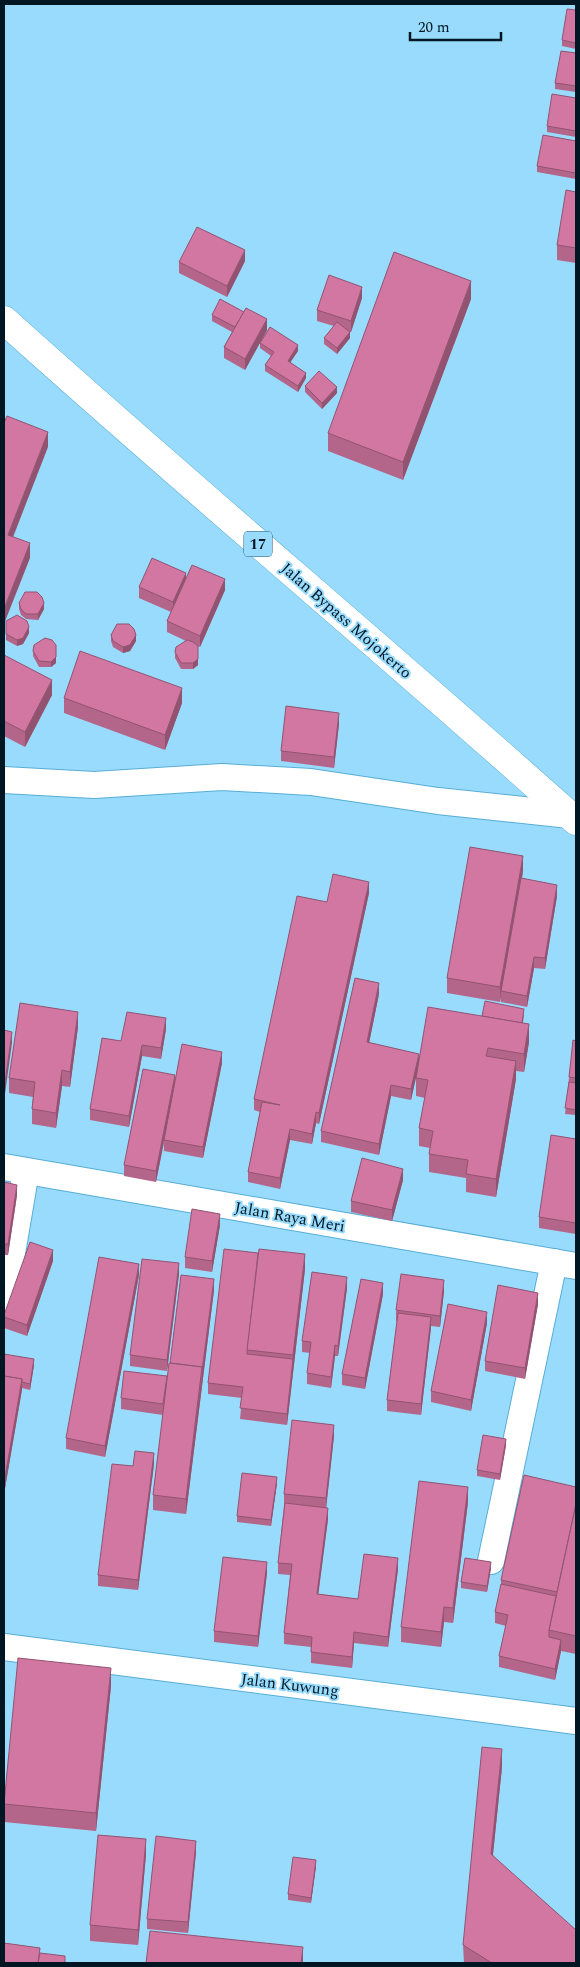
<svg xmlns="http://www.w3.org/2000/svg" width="580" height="1967" font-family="Spectral,serif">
<rect width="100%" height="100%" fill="#99dbfd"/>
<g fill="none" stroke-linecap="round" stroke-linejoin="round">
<defs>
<g id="street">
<polyline points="4,780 94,785 222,777 311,782 438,801 570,815"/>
<polyline points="4,1167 576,1266"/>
<polyline points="4,1300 26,1171"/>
<polyline points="491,1561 554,1262"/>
<polyline points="4,1647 576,1721"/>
</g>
<path id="highway" d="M 4,320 C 193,490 387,652 576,821"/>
</defs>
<use href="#street" stroke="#57add6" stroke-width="28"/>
<use href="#highway" stroke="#57add6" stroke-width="29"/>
<use href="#street" stroke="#fff" stroke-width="26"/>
<use href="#highway" stroke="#fff" stroke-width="28"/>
</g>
<g fill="#b4668a">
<polygon points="576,10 576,49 562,46 562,40"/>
<polygon points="576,53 576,92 555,89 555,83"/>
<polygon points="576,98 576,137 547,132 547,126"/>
<polygon points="576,141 576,179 537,172 537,166"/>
<polygon points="576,192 576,263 557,260 557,245"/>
<polygon points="245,261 227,297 179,273 179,262"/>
<polygon points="362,298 351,332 350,332 350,338 337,354 324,344 324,338 334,326 317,321 317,310"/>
<polygon points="471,299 403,480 328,451 328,433"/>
<polygon points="244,312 267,330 245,370 224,358 224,347 232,332 212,321 212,315"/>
<polygon points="260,343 298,351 290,362 306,378 298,392 265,371 265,365 271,356 260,348"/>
<polygon points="305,386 337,393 322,409 305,392"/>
<polygon points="186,579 225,590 200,647 197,646 198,665 193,669 181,669 175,658 175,652 186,641 167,632 167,621 171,612 139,598 139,587"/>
<polygon points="19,603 44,609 38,620 26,619 21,615 19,609"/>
<polygon points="6,621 29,633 23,644 17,646 6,640"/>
<polygon points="111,635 136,641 130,651 123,653 113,647 111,641"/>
<polygon points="33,651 56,663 51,667 39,667 33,656"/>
<polygon points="4,655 52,695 25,747 4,736"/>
<polygon points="64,698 182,703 165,750 64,713"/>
<polygon points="339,724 334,768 281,761 281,751"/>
<polygon points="523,871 522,879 557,896 545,969 534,968 527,1007 501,1002 501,997 500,1002 447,993 447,978"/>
<polygon points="369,893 319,1124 316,1123 312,1144 290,1140 280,1189 248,1182 248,1172 260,1112 254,1110 254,1099 327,902"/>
<polygon points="379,994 369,1043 419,1062 482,1016 524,1015 523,1023 529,1042 524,1072 516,1071 516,1079 496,1197 466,1192 466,1178 429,1172 429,1154 430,1148 419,1146 419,1128 425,1098 416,1096 416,1075 411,1100 391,1096 379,1155 321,1142 321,1131"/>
<polygon points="78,1027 70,1087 62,1086 56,1128 32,1124 32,1109 33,1097 9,1093 9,1078"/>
<polygon points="166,1029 161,1059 142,1056 129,1127 90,1120 90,1109 121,1041"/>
<polygon points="576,1041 576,1115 565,1114 569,1077"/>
<polygon points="222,1063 203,1158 164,1151 164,1143 156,1182 124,1176 124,1165 175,1082"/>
<polygon points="576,1139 576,1234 539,1228 539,1217"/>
<polygon points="403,1180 392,1221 351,1212 351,1201"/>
<polygon points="4,1182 17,1195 8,1255 4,1255"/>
<polygon points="220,1225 212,1272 185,1268 185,1257"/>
<polygon points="53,1261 27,1336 4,1328 4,1315"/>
<polygon points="305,1269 287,1425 240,1419 242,1398 208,1394 208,1383"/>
<polygon points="179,1274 167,1371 130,1366 130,1355"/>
<polygon points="139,1275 105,1457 66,1449 66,1438"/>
<polygon points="347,1288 338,1356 335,1356 331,1388 307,1384 307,1373 310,1353 302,1352 302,1341"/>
<polygon points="214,1290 186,1514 153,1510 153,1495 163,1415 121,1409 121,1398 167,1383"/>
<polygon points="444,1291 440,1327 431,1326 421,1415 387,1411 387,1400 397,1321 396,1321 396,1310"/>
<polygon points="383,1294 365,1389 342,1385 342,1374"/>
<polygon points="538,1304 525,1379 485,1371 485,1361"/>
<polygon points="487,1323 471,1411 431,1402 431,1391"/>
<polygon points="4,1354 34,1365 30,1390 22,1388 4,1494"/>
<polygon points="334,1436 326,1508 328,1519 318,1594 358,1599 398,1569 388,1647 354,1643 352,1668 311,1663 311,1647 284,1644 284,1633 290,1575 278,1574 278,1563 284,1505 284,1494"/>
<polygon points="506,1445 500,1480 477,1476 477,1470"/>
<polygon points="154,1464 138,1590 98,1586 98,1575 133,1466"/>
<polygon points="277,1483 271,1526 237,1522 237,1516"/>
<polygon points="576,1487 576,1654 561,1651 555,1680 499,1667 499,1656 506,1626 495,1623 495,1612 501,1584 501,1580"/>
<polygon points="468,1502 453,1623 444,1622 441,1647 401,1642 401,1627"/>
<polygon points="491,1568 487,1592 461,1588 461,1582"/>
<polygon points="267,1573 258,1647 214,1642 214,1631"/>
<polygon points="111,1686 96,1831 4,1822 4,1802"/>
<polygon points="502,1767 493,1855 576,1963 464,1963 463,1945"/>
<polygon points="196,1852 188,1933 147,1929 147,1919"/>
<polygon points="146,1854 138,1945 90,1941 90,1925"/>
<polygon points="316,1866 311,1903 288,1900 288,1894"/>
</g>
<g fill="#925371">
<polygon points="245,250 245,261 227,297 227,286"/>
<polygon points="471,281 471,299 403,480 403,462"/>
<polygon points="362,287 362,298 351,332 351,321"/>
<polygon points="267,319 267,330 245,370 245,359"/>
<polygon points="350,332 350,338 337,354 337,348"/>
<polygon points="298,345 298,351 288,366 288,361"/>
<polygon points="306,373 306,378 298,392 298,386"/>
<polygon points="337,387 337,393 322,409 322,403"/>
<polygon points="48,432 48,447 8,550 8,535"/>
<polygon points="30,543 30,558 4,624 4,609"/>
<polygon points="186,573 186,584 173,613 173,602"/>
<polygon points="225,579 225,590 200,647 200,636"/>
<polygon points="44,603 44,609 38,620 38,614"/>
<polygon points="29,627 29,633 23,644 17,646 17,640"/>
<polygon points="136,635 136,641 130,651 123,653 123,647"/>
<polygon points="56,645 56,663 51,667 51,662"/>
<polygon points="198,646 198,665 193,669 193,663"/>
<polygon points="52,680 52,695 25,747 25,732"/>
<polygon points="182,688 182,703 165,750 165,735"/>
<polygon points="339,713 339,724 334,768 334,757"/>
<polygon points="523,856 523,871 502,992 501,991 500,1002 500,987"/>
<polygon points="369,882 369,893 319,1124 319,1113"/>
<polygon points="557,885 557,896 545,969 545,958"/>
<polygon points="534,957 534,968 527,1007 527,996"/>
<polygon points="379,983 379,994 367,1053 367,1042"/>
<polygon points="78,1012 78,1027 70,1087 70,1072"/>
<polygon points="166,1018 166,1029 161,1059 161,1048"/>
<polygon points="529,1024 529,1042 524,1072 524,1054"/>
<polygon points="12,1032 12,1043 4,1101 4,1090"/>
<polygon points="142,1045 142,1056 129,1127 129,1116"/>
<polygon points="222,1052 222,1063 203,1158 203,1147"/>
<polygon points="419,1054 419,1065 411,1100 411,1089"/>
<polygon points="516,1061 516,1079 496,1197 496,1179"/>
<polygon points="62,1070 62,1086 56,1128 56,1113"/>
<polygon points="175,1075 175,1086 164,1140 156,1182 156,1171"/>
<polygon points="391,1085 391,1096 379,1155 379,1144"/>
<polygon points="316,1112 316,1123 312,1144 312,1134"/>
<polygon points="290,1129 290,1140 280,1189 280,1178"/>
<polygon points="403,1169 403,1180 392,1221 392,1210"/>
<polygon points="17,1185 17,1195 8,1255 8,1244"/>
<polygon points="220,1214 220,1225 212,1272 212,1261"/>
<polygon points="53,1250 53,1261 27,1336 27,1325"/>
<polygon points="305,1254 305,1269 287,1425 287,1414 293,1355"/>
<polygon points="179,1263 179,1274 167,1371 167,1360"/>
<polygon points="139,1264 139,1275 105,1457 105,1446"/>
<polygon points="347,1277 347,1288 338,1356 338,1346"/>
<polygon points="214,1279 214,1290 186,1514 186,1499"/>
<polygon points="444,1280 444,1291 440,1327 440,1316"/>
<polygon points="383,1283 383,1294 365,1389 365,1378"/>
<polygon points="538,1293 538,1304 525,1379 525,1368"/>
<polygon points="487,1312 487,1323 471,1411 471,1400"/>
<polygon points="431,1317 431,1328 421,1415 421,1404"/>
<polygon points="335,1345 335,1356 331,1388 331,1377"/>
<polygon points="34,1359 34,1365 30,1390 30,1384"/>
<polygon points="22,1379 22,1390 4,1494 4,1483"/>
<polygon points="334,1425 334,1436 326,1509 326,1498"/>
<polygon points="506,1439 506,1445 500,1480 500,1474"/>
<polygon points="154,1453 154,1464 138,1590 138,1580"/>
<polygon points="277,1477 277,1483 271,1526 271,1520"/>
<polygon points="468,1487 468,1502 453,1623 453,1608"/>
<polygon points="328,1508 328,1519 317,1605 317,1594"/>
<polygon points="398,1558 398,1569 388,1647 388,1637"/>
<polygon points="267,1562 267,1573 258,1647 258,1636"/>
<polygon points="491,1562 491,1568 487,1592 487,1586"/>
<polygon points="444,1607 444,1622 441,1647 441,1632"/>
<polygon points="354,1632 354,1643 352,1668 352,1657"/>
<polygon points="561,1640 561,1651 555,1680 555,1669"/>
<polygon points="111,1668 111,1686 96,1831 96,1813"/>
<polygon points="502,1749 502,1767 491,1872 491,1854"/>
<polygon points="146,1839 146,1854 138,1945 138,1930"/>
<polygon points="196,1841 196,1852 188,1933 188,1922"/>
<polygon points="316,1860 316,1866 311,1903 311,1898"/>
<polygon points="303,1947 303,1963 301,1963"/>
</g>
<g fill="#d177a1" stroke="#925371">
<polygon points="567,9 576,10 576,43 562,40"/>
<polygon points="561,51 576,53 576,86 555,83"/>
<polygon points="552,94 576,98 576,131 547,126"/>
<polygon points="543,135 576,141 576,173 537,166"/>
<polygon points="566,190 576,192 576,248 557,245"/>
<polygon points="197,227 245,250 227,286 179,262"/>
<polygon points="394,252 471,281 403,462 328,433"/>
<polygon points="329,275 362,287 351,321 317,310"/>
<polygon points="220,299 244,312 235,327 212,315"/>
<polygon points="246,308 267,319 245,359 224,347"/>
<polygon points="337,322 350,332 337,348 324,338"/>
<polygon points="270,327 298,345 288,361 306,373 298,386 265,365 274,352 260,343"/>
<polygon points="319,371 337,387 322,403 305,386"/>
<polygon points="7,416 48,432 8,535 30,543 4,609 4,423"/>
<polygon points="152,558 186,573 173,602 139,587"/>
<polygon points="192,565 225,579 200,636 167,621"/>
<polygon points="25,592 37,592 42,597 44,603 38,614 26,614 21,609 19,603"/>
<polygon points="17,615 27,621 29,627 23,638 17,640 6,634 6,621"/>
<polygon points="117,624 129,624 134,629 136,635 130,645 123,647 113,641 111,635"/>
<polygon points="45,638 52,640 56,645 56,657 51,662 39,661 33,651 34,645"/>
<polygon points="187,640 193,642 198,646 198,659 193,663 181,663 175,652 176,647"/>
<polygon points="80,651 182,688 165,735 64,698"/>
<polygon points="4,655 52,680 25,732 4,721"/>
<polygon points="286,706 339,713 334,757 281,751"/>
<polygon points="470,847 523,856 500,987 447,978"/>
<polygon points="333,874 369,882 319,1113 316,1112 312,1134 290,1129 280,1178 248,1172 262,1102 280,1105 254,1099 297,896 327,902"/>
<polygon points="521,878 557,885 545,958 534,957 527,996 501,991"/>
<polygon points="355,978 379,983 367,1042 419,1054 411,1089 391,1085 379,1144 321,1131"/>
<polygon points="485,1001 524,1009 522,1023 482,1016"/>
<polygon points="20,1003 78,1012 70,1072 62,1070 56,1113 32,1109 35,1082 9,1078"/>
<polygon points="428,1007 529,1024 524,1054 488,1048 486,1056 516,1061 496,1179 466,1174 468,1160 429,1154 433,1131 419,1128 428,1080 416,1078"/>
<polygon points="127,1012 166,1018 161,1048 142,1045 129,1116 90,1109 102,1038 121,1041"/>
<polygon points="4,1030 12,1032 4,1090"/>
<polygon points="573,1040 576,1041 576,1078 569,1077"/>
<polygon points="182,1044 222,1052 203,1147 164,1140"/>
<polygon points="143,1069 175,1075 156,1171 124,1165"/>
<polygon points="569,1082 576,1083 576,1110 565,1108"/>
<polygon points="551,1135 576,1139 576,1223 539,1217"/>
<polygon points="362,1158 403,1169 392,1210 351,1201"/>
<polygon points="4,1182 17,1185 8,1244 4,1244"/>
<polygon points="192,1209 220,1214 212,1261 185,1257"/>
<polygon points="30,1242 53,1250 27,1325 4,1317 4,1315"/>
<polygon points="224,1249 258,1253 247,1354 293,1359 287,1414 240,1408 243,1387 208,1383"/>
<polygon points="259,1249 305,1254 293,1355 247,1350"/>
<polygon points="99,1257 139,1264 105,1446 66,1438"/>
<polygon points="142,1259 179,1263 167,1360 130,1355"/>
<polygon points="312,1272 347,1277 338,1346 335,1345 331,1377 307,1373 311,1342 302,1341"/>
<polygon points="401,1274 444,1280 440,1316 396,1310"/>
<polygon points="181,1275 214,1279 202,1371 202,1367 170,1363"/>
<polygon points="361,1279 383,1283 365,1378 342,1374"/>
<polygon points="498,1285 538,1293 525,1368 485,1361"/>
<polygon points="448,1304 487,1312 471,1400 431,1391"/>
<polygon points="398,1313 431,1317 421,1404 387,1400"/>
<polygon points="4,1354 34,1359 30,1384 22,1382 22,1379 4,1376"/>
<polygon points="169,1363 202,1367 186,1499 153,1495"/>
<polygon points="124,1371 167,1376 163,1404 121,1398"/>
<polygon points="4,1376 22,1379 4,1483"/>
<polygon points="292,1420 334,1425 326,1498 284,1494"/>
<polygon points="483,1435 506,1439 500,1474 477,1470"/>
<polygon points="135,1451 154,1453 138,1580 98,1575 112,1464 133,1466"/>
<polygon points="242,1473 277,1477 271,1520 237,1516"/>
<polygon points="524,1475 576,1487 576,1504 557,1592 501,1580"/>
<polygon points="419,1481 468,1487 453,1608 444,1607 441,1632 401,1627"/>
<polygon points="285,1503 328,1508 317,1594 358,1599 364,1554 398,1558 388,1637 354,1632 352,1657 311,1652 312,1637 284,1633 292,1564 278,1563"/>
<polygon points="576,1504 576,1636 549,1630"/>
<polygon points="223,1557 267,1562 258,1636 214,1631"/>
<polygon points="465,1558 491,1562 487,1586 461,1582"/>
<polygon points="501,1584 556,1596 549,1630 549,1637 561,1640 555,1669 499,1656 508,1615 495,1612"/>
<polygon points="18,1658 111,1668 96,1813 4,1804"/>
<polygon points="482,1747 502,1749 491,1854 576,1930 576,1963 492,1963 463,1945"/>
<polygon points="98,1835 146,1839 138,1930 90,1925"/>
<polygon points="156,1836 196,1841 188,1922 147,1919"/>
<polygon points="293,1857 316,1860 311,1898 288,1894"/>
<polygon points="150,1931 303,1947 301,1963 146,1963"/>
<polygon points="4,1943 40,1948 38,1963 4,1963"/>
<polygon points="40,1953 65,1956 65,1963 38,1963"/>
</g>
<g text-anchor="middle" stroke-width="4" stroke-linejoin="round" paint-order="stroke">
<rect fill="#99dbfd" stroke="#2e5264" stroke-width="1" x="244" y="531.5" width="28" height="25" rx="4"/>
<g font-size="15" font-weight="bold" fill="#001723">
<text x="258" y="549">17</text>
</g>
<g font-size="16" fill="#001723" stroke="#99dbfd">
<text transform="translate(347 620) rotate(41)" y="6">Jalan Bypass Mojokerto</text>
<text transform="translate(290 1216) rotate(10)" y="6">Jalan Raya Meri</text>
<text transform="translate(290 1684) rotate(7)" y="6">Jalan Kuwung</text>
</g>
</g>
<rect width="580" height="1967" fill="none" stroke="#001723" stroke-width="10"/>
<path d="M410 32v8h91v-8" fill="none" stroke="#001723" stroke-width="2.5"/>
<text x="418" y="32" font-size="15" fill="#001723" stroke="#99dbfd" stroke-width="4" paint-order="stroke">20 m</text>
</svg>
